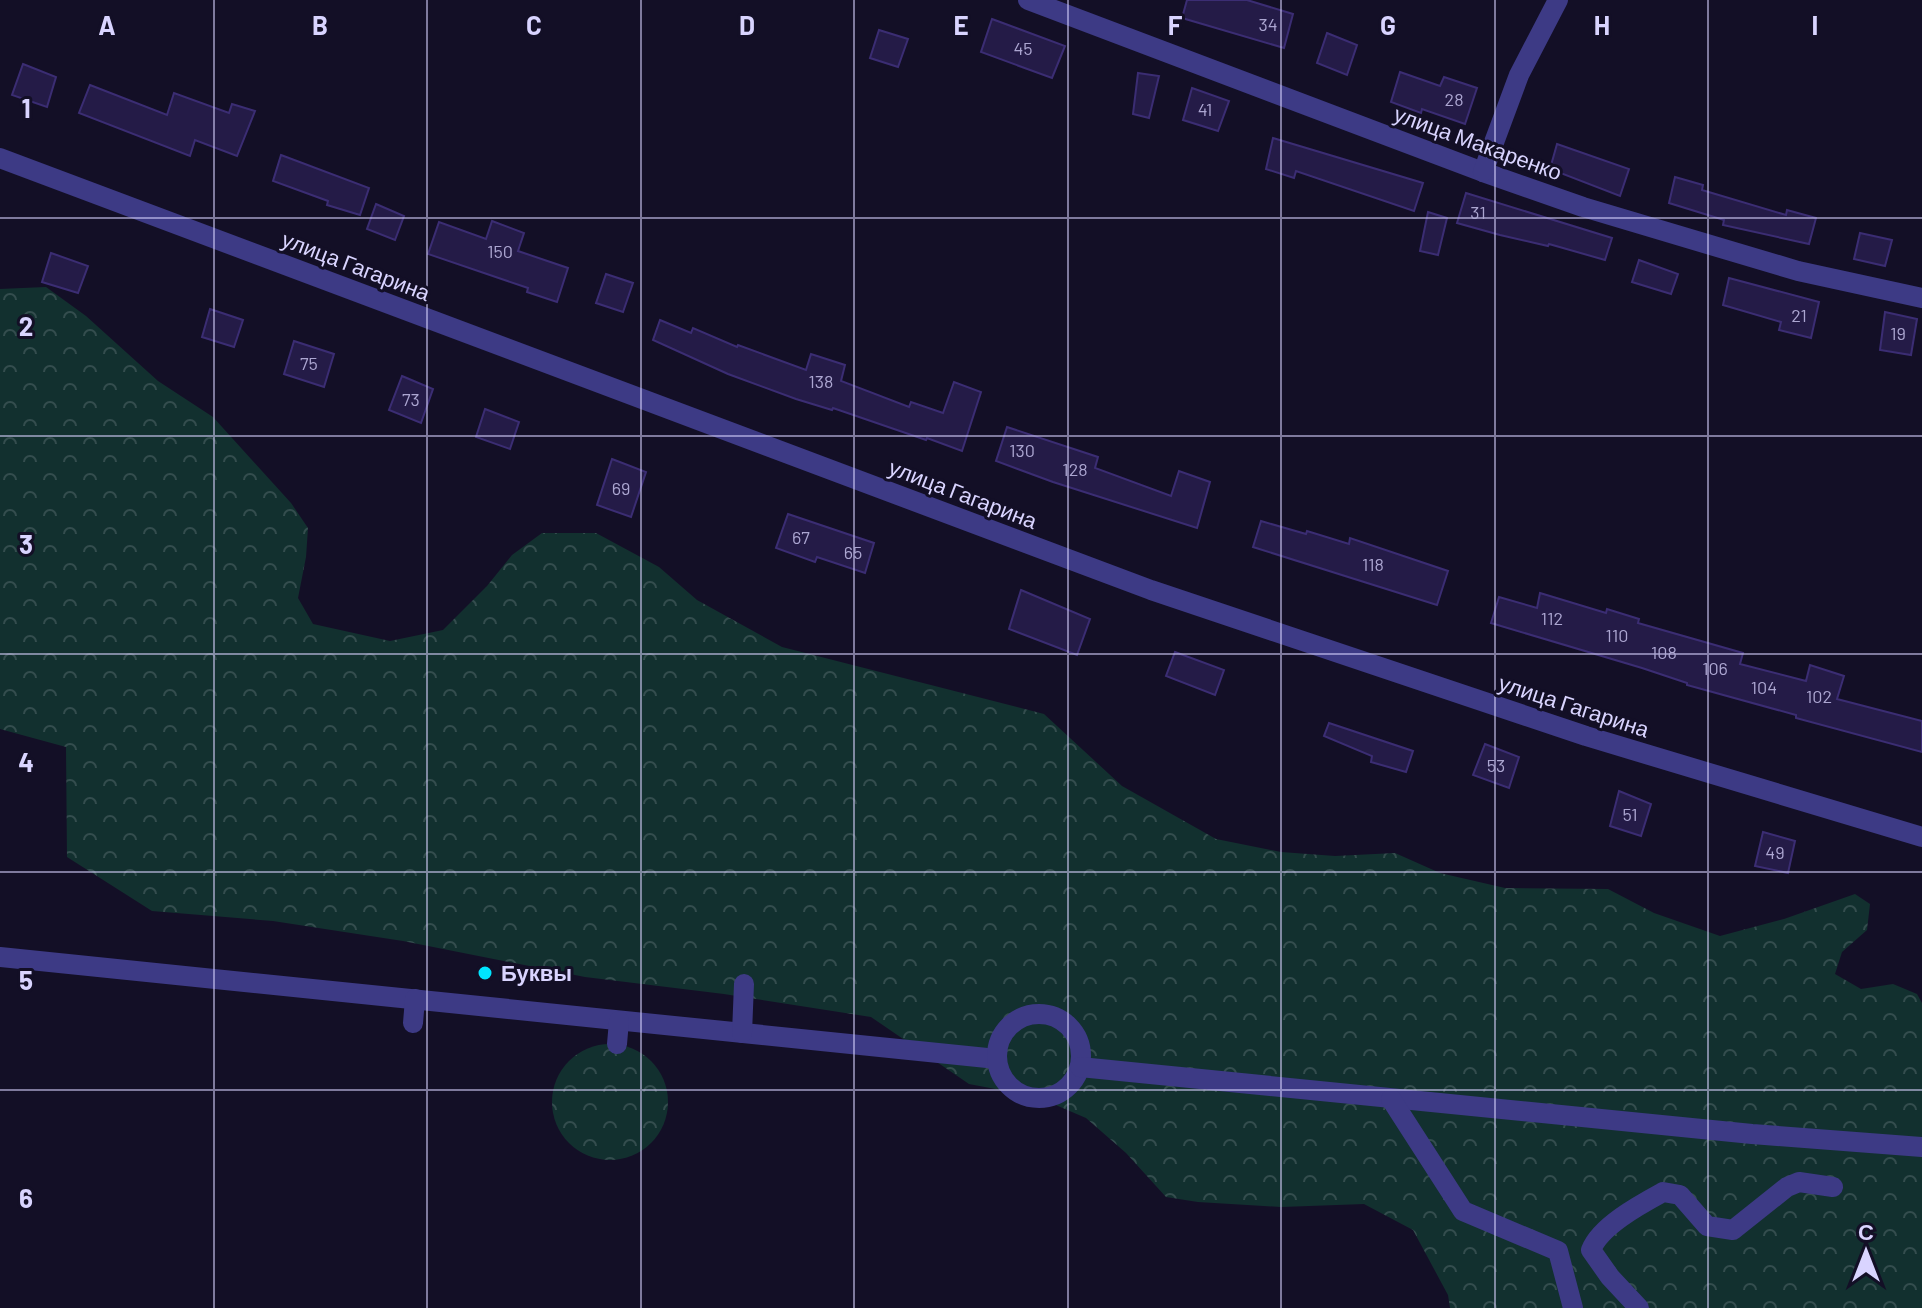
<svg xmlns="http://www.w3.org/2000/svg" width="1922" height="1308" font-family="Barlow,sans-serif">
<defs>
<pattern id="forest-crowns" width="20" height="18" patternUnits="userSpaceOnUse" patternTransform="scale(2)"><rect width="20" height="18" fill="#12302f"/><path d="M2 6a3 3 0 1 1 6 0M12 15a3 3 0 1 1 6 0" fill="none" stroke="#344d4e"/></pattern>
</defs>
<rect width="100%" height="100%" fill="#130f26"/>
<g fill="url(#forest-crowns)">
<polygon points="46,287 86,316 158,381 213,417 291,503 308,528 306,557 298,598 313,624 390,641 443,630 487,586 512,555 542,533 596,533 659,567 697,600 782,647 1044,714 1122,786 1216,839 1281,852 1335,856 1395,853 1440,873 1505,888 1608,889 1654,913 1720,936 1784,919 1855,894 1870,904 1867,930 1842,952 1835,974 1861,989 1893,984 1917,994 1922,1003 1922,1308 1450,1308 1448,1295 1413,1230 1364,1204 1281,1207 1198,1202 1166,1197 1126,1153 1086,1118 1037,1097 969,1084 871,1017 724,994 585,977 403,941 273,921 152,911 67,857 66,747 0,729 0,289"/>
<circle cx="610" cy="1102" r="58"/>
</g>
<g fill="#241b47" stroke="#3b2d73" stroke-width="2">
<polygon points="1187,0 1247,0 1293,14 1284,48 1182,18"/>
<polygon points="992,19 1065,46 1052,78 981,52"/>
<polygon points="879,30 908,39 898,67 870,58"/>
<polygon points="1327,33 1357,45 1347,75 1317,63"/>
<polygon points="23,64 56,77 47,107 12,95"/>
<polygon points="1400,72 1440,86 1444,77 1477,88 1465,124 1422,109 1421,113 1391,102"/>
<polygon points="1138,73 1159,76 1149,118 1133,114"/>
<polygon points="90,85 167,115 174,93 229,113 232,104 255,111 237,156 195,140 190,156 79,113"/>
<polygon points="1192,88 1229,101 1218,131 1183,120"/>
<polygon points="1273,138 1423,183 1414,211 1296,171 1294,178 1266,169"/>
<polygon points="1557,144 1629,169 1620,196 1550,169"/>
<polygon points="281,155 369,188 360,215 327,205 328,201 273,181"/>
<polygon points="1675,177 1703,185 1702,190 1786,215 1787,210 1816,218 1809,244 1723,225 1724,220 1669,203"/>
<polygon points="1466,193 1612,238 1605,260 1549,244 1548,246 1500,235 1457,223"/>
<polygon points="376,204 404,216 395,240 367,229"/>
<polygon points="1428,212 1447,218 1438,255 1420,251"/>
<polygon points="492,221 524,233 518,251 568,268 557,302 527,292 528,288 428,254 439,222 486,239"/>
<polygon points="1860,233 1892,240 1885,266 1854,259"/>
<polygon points="51,253 88,266 78,293 42,282"/>
<polygon points="1639,260 1678,274 1671,294 1632,282"/>
<polygon points="606,274 633,283 623,312 596,303"/>
<polygon points="1729,278 1819,302 1811,338 1779,330 1781,322 1723,305"/>
<polygon points="210,309 243,320 234,347 202,337"/>
<polygon points="1885,312 1917,319 1911,355 1880,350"/>
<polygon points="660,320 691,333 693,328 737,347 738,345 806,370 811,354 845,365 841,381 909,407 911,402 943,413 954,382 981,392 962,451 927,438 926,440 833,408 832,410 796,399 728,374 653,340"/>
<polygon points="294,341 334,354 324,387 284,374"/>
<polygon points="402,376 433,389 421,423 389,410"/>
<polygon points="485,409 519,422 510,449 476,437"/>
<polygon points="1007,427 1098,457 1095,468 1171,496 1179,471 1210,482 1197,528 1053,482 996,461"/>
<polygon points="612,459 646,472 631,517 597,505"/>
<polygon points="788,514 874,543 865,573 817,557 815,562 776,548"/>
<polygon points="1261,521 1306,534 1307,531 1349,544 1350,538 1448,571 1437,605 1253,547"/>
<polygon points="1021,590 1090,619 1077,655 1009,629"/>
<polygon points="1540,593 1606,613 1607,609 1639,619 1638,623 1743,653 1740,664 1806,681 1810,665 1844,676 1837,699 1922,721 1922,752 1796,718 1796,715 1687,685 1687,683 1642,668 1491,623 1499,597 1537,608"/>
<polygon points="1175,652 1224,670 1215,695 1166,676"/>
<polygon points="1329,723 1413,751 1406,772 1371,762 1372,756 1324,736"/>
<polygon points="1485,744 1519,757 1509,788 1473,775"/>
<polygon points="1619,791 1651,804 1641,836 1610,826"/>
<polygon points="1763,832 1795,841 1788,873 1755,866"/>
</g>
<g fill="none" stroke-linecap="round" stroke-linejoin="round">
<g stroke="#3d3a85" stroke-width="20">
<polyline points="1028,0 1483,172 1583,207 1798,271 1922,298"/>
<polyline points="0,158 1151,590 1586,736 1922,837"/>
<polyline points="1483,172 1519,75 1558,0"/>
<polyline points="0,957 997,1059"/>
<circle cx="1039" cy="1056" r="42"/>
<polyline points="413,1023 415,999"/>
<polyline points="742,1033 744,984"/>
<polyline points="617,1044 619,1021"/>
<polyline points="1080,1067 1752,1134 1922,1147"/>
<polyline points="1391,1099 1463,1211 1558,1251 1573,1308"/>
<path d="M 1639,1308 L 1610,1277 L 1591,1250 C 1600,1226 1641,1204 1663,1192 L 1680,1195 L 1707,1226 L 1733,1230 L 1787,1187 L 1799,1182 L 1833,1187"/>
</g>
</g>
<path fill="none" stroke="#d9d4ff" stroke-width="2" stroke-opacity="0.55" d="M 214,0 L 214,1308M 427,0 L 427,1308M 641,0 L 641,1308M 854,0 L 854,1308M 1068,0 L 1068,1308M 1281,0 L 1281,1308M 1495,0 L 1495,1308M 1708,0 L 1708,1308M 0,218 L 1922,218M 0,436 L 1922,436M 0,654 L 1922,654M 0,872 L 1922,872M 0,1090 L 1922,1090"/>
<circle fill="#00e5ff" stroke="#130f26" stroke-width="3" cx="485" cy="973" r="8"/>
<g text-anchor="middle" stroke-width="6" stroke-linejoin="round" paint-order="stroke">
<g font-size="18" fill="#aca6d1">
<text x="1268" y="31">34</text>
<text x="1023" y="55">45</text>
<text x="1454" y="106">28</text>
<text x="1205" y="116">41</text>
<text x="1478" y="219">31</text>
<text x="500" y="258">150</text>
<text x="1799" y="322">21</text>
<text x="1898" y="340">19</text>
<text x="309" y="370">75</text>
<text x="821" y="388">138</text>
<text x="411" y="406">73</text>
<text x="1022" y="457">130</text>
<text x="1075" y="476">128</text>
<text x="621" y="495">69</text>
<text x="801" y="544">67</text>
<text x="853" y="559">65</text>
<text x="1373" y="571">118</text>
<text x="1552" y="625">112</text>
<text x="1617" y="642">110</text>
<text x="1664" y="659">108</text>
<text x="1715" y="675">106</text>
<text x="1764" y="694">104</text>
<text x="1819" y="703">102</text>
<text x="1496" y="772">53</text>
<text x="1630" y="821">51</text>
<text x="1775" y="859">49</text>
</g>
<g font-size="22" fill="#d9d4ff" stroke="#130f26">
<text transform="translate(1478 143) rotate(20)" y="8">улица Макаренко</text>
<text transform="translate(356 266) rotate(21)" y="8">улица Гагарина</text>
<text transform="translate(963 494) rotate(21)" y="8">улица Гагарина</text>
<text transform="translate(1574 706) rotate(18)" y="8">улица Гагарина</text>
</g>
<g font-size="22" font-weight="bold" fill="#d9d4ff" stroke="#130f26" text-anchor="start">
<text x="501" y="981">Буквы</text>
</g>
</g>
<g font-size="26" text-anchor="middle" font-weight="bold" fill="#d9d4ff" stroke="#130f26" stroke-width="6" stroke-linejoin="round" paint-order="stroke">
<text x="107" y="35">A</text>
<text x="320" y="35">B</text>
<text x="534" y="35">C</text>
<text x="747" y="35">D</text>
<text x="961" y="35">E</text>
<text x="1175" y="35">F</text>
<text x="1388" y="35">G</text>
<text x="1602" y="35">H</text>
<text x="1815" y="35">I</text>
<text x="26" y="118">1</text>
<text x="26" y="336">2</text>
<text x="26" y="554">3</text>
<text x="26" y="772">4</text>
<text x="26" y="990">5</text>
<text x="26" y="1208">6</text>
</g>
<g transform="translate(1866 1252)" stroke="#130f26" stroke-width="6" paint-order="stroke">
<path d="M0-6L14 30L0 20L-14 30Z" fill="#d9d4ff"/>
<text y="-12" font-size="22" font-weight="bold" text-anchor="middle" fill="#d9d4ff">С</text>
</g>
</svg>
